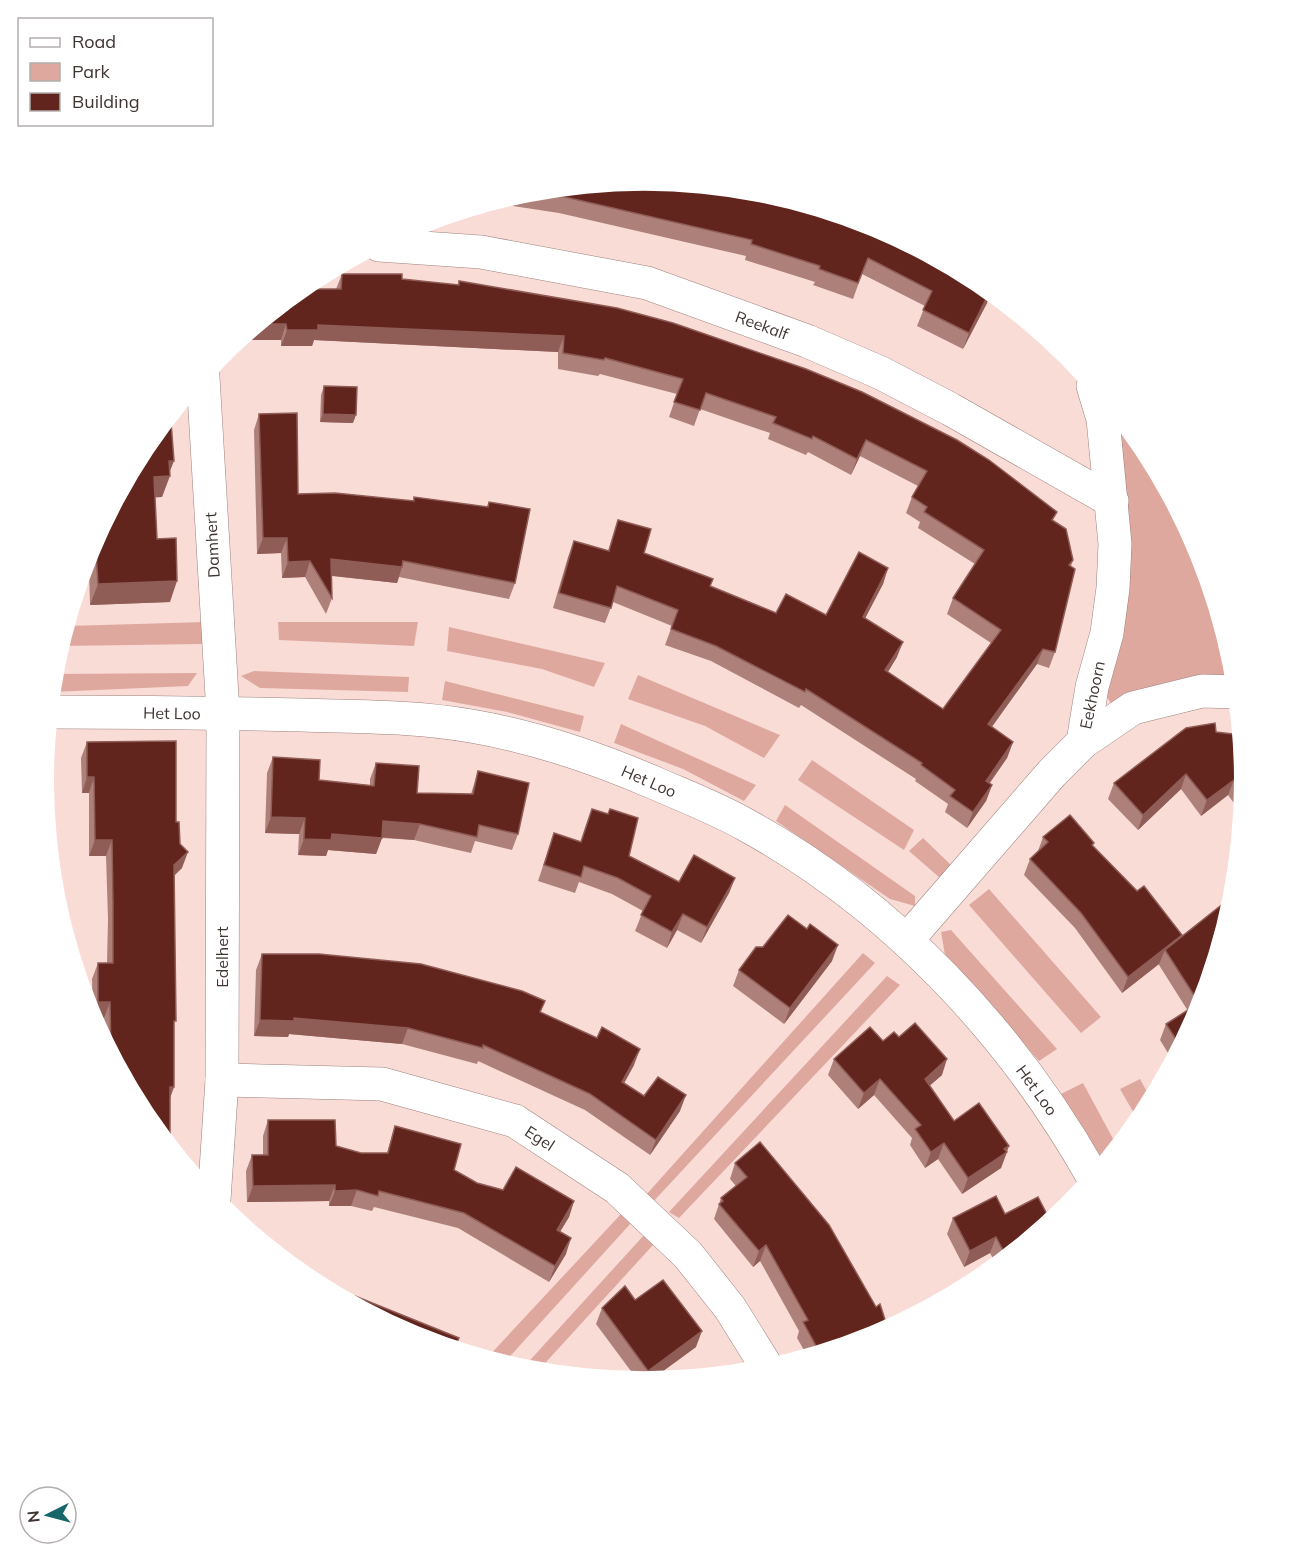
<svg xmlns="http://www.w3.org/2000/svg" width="1289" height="1563" font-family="Mulish,sans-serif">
<rect width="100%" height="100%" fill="#fadcd7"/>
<g fill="#dfa89f">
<polygon points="1115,412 1144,448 1200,552 1234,665 1235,679 1111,704 1105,693"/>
<polygon points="206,622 202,644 61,646 67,626"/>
<polygon points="278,622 418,622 414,646 279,640"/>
<polygon points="449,627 605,663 594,687 542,669 447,651"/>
<polygon points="254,671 409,677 408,692 260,688 241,676"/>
<polygon points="197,673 188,686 52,692 54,674"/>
<polygon points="638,675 780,735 764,758 705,726 628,699"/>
<polygon points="445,681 584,716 580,732 507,712 442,700"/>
<polygon points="621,724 756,785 744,801 683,769 614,743"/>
<polygon points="812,760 914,830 904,850 798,780"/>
<polygon points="785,805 915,896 915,906 890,899 776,821"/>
<polygon points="923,838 951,865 940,878 909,851"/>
<polygon points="989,889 1101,1017 1081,1033 969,905"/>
<polygon points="951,930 1057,1049 1039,1061 945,955 941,932"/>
<polygon points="863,953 875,963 652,1203 645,1196"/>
<polygon points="887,976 900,985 679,1218 669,1212"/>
<polygon points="1140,1079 1152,1101 1139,1122 1120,1089"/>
<polygon points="1083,1083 1118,1148 1105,1163 1061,1094"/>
<polygon points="621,1214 632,1222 503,1364 486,1359"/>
<polygon points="645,1234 653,1245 537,1372 522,1369"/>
</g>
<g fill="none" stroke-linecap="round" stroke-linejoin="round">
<defs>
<g id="minor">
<polyline points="379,245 481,252 647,283 807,341 881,373 950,409 1112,501"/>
<polyline points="203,377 223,713 222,1080 214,1200"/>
<path d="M 50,712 C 134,712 217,713 301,715 C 358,717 415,716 471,726 C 536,737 597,758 657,784 C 687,797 718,809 746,825 C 892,905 1012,1033 1093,1177"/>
<polyline points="1083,742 1133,708 1202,691 1237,692"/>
<polyline points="907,940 1052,773 1083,742 1092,687 1107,633 1113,588 1115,544 1103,419 1093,386"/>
<polyline points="222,1080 382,1084 515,1121 617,1188 688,1255 730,1308 768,1369"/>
</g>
</defs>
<use href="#minor" stroke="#9d827d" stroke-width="34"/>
<use href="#minor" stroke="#fff" stroke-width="33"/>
</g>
<g fill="#ae807a">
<polygon points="645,181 979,282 991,292 987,303 963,349 917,326 925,306 862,274 853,299 813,285 815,282 745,260 746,256 559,213 494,203 528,192"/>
<polygon points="342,274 458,285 459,281 617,308 1053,521 1073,560 1071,566 1055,652 1049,668 1037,664 992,727 1013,742 1007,758 990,783 992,785 986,801 967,828 945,812 948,804 915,781 916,779 801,705 799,708 711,661 665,645 672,626 613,602 605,623 553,608 568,557 574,541 608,551 618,520 644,553 710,586 776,613 826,615 888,568 883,584 865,618 897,657 888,672 943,709 991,643 947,614 953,598 975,564 918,528 920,522 906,513 912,497 918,486 860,456 851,475 808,452 806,455 768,439 770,433 700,409 694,426 669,417 677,394 600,374 598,376 558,369 558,352 314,340 312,346 281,346 281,340 246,340 246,335 302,289 336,289"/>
<polygon points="324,386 353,423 320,422 321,395"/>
<polygon points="259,414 298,494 413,501 414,497 487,507 489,502 515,583 509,599 399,577 397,583 332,576 332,598 326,614 305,577 282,578 281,553 257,554 254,430"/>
<polygon points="169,473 162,497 155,497 157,539 170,602 90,605 89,571 83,571 89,551"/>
<polygon points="1216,732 1245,782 1242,814 1228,795 1201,816 1181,789 1138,830 1108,799 1114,783"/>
<polygon points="87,742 176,822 182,868 174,876 174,1087 170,1098 145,1115 105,1041 104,1018 93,1018 92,979 98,963 107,963 108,919 106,856 89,856 89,793 82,793 81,758"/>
<polygon points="273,757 319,780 370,785 370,779 376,763 417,793 471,794 478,771 518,834 512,850 475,841 471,853 414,840 382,838 376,854 328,850 326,856 298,855 299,834 265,833 267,773"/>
<polygon points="592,809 629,856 679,882 735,878 729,893 701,943 677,930 667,948 635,931 643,911 612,894 579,882 575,893 538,881 554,833 581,842"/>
<polygon points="1043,837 1093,846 1182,936 1234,895 1200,1012 1173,1061 1160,1040 1166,1024 1188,1011 1159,965 1159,964 1122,993 1075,928 1024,875 1030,859 1038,851"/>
<polygon points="807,929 832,961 784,1024 733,986 739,970 763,947"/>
<polygon points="262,954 545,1001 540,1013 634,1065 624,1083 644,1096 680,1111 650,1155 585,1110 478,1061 477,1064 402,1044 289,1034 288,1037 254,1036 256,970"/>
<polygon points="899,1037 942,1075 929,1086 954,1121 1007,1152 1001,1168 962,1194 938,1159 925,1168 910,1145 912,1138 874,1095 858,1109 828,1075 834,1059 883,1041"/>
<polygon points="268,1120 336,1146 361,1153 387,1153 395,1126 454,1170 477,1183 503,1190 574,1201 569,1217 560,1232 566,1254 549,1282 458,1228 374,1207 372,1211 351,1206 329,1206 329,1201 247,1202 246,1171 252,1155 263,1155 263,1136"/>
<polygon points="760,1142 874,1337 808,1357 797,1338 799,1331 760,1261 753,1267 714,1219 721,1198 736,1186 730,1179 735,1163"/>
<polygon points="1005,1214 1051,1222 997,1266 990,1253 964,1267 947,1234 953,1218"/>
<polygon points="635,1300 696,1347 648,1382 639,1382 596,1324 602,1308"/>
</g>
<g fill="#8f5c56">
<polygon points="990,291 987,303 963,349 969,333"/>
<polygon points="259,324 286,324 281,340 246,340 249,333"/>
<polygon points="318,325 564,336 558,352 314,340 312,346 281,346 287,330"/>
<polygon points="323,414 356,415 353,423 320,422"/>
<polygon points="866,440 860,456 851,475 857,459"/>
<polygon points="169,461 174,461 168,476 170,476 162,497 147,498 154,477"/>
<polygon points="263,538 287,538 281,553 257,554"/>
<polygon points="89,551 96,551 89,571 83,571"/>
<polygon points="331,559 402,567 397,583 325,575"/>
<polygon points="310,561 305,577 282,578 288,562"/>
<polygon points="888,568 883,584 858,632 863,617"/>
<polygon points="177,581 170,602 90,605 98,584"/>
<polygon points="903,642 897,657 879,686 885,670"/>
<polygon points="1043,649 1037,664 982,740 988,724"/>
<polygon points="1013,742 1007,758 980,796 986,781"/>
<polygon points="1186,774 1181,789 1138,830 1143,815"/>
<polygon points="87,777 94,777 89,793 82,793"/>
<polygon points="1234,780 1228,795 1201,816 1207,800"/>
<polygon points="992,785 986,801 967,828 973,812"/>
<polygon points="271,817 305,818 299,834 265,833"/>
<polygon points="383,821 420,824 414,840 378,837"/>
<polygon points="332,834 382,838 376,854 328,850 326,856 298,855 304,839"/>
<polygon points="95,840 112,840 106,856 89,856"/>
<polygon points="188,852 182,868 168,881 174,865"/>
<polygon points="735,878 729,893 701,943 707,927"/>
<polygon points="683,914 677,930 667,948 672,932"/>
<polygon points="1182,935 1165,950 1159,964 1122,993 1128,977"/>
<polygon points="838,945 832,961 784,1024 790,1008"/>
<polygon points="98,1002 110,1002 104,1018 93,1018"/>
<polygon points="294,1018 408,1028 402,1044 289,1034 288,1037 254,1036 260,1020"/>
<polygon points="640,1049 634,1065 616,1098 622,1082"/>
<polygon points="947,1059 942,1075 919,1095 925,1079"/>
<polygon points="880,1079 874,1095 858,1109 864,1093"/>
<polygon points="170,1087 174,1087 168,1103"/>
<polygon points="686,1095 680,1111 650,1155 656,1140"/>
<polygon points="944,1143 938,1159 925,1168 931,1152"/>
<polygon points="1009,1146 1001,1168 962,1194 968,1178"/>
<polygon points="335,1185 329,1201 247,1202 253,1186"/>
<polygon points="357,1190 351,1206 329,1206 335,1191"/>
<polygon points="574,1201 569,1217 551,1246 557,1230"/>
<polygon points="996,1237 990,1253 964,1267 970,1251"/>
<polygon points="571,1238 566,1254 549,1282 555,1266"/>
<polygon points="766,1245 760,1261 753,1267 759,1251"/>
<polygon points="702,1331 696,1347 648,1382 644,1382 648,1371"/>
</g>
<g fill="#61251e" stroke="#8f5c56" stroke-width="1.5">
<polygon points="645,181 762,192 879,228 979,282 990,291 969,333 923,310 932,291 868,258 858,283 819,269 820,266 751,244 752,240 565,197 531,192"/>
<polygon points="342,274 402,274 402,279 459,285 459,281 617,308 673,323 806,369 862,392 957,440 989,460 1057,512 1052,520 1066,529 1073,560 1069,565 1075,569 1055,652 1043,649 988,724 1013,742 986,781 992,785 973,812 950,796 955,790 921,765 922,763 806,689 805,692 716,646 671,629 678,610 617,586 611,608 559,593 574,541 609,551 618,520 651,529 644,553 713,579 710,586 776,613 786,594 826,615 859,552 888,568 863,617 903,642 885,670 943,709 1001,630 953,598 984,550 924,512 927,507 912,497 927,471 866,440 857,459 813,436 812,439 773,423 776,417 706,393 700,410 674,402 683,379 605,358 604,360 563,353 564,336 318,325 318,330 287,330 286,324 259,324 302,289 341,289"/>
<polygon points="324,386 357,387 356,415 323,414"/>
<polygon points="297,413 298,494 335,493 414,501 414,497 488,507 489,502 530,509 515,583 403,561 402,567 331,559 332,598 310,561 288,562 287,538 263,538 259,414"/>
<polygon points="166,422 171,422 174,461 169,461 170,476 154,477 157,539 176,538 177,581 98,584 96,551 90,551 145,447"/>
<polygon points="1215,723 1216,732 1241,735 1245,782 1244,794 1234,780 1207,800 1186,774 1143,815 1114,783 1186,728"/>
<polygon points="176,741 176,822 179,822 180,844 188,852 174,865 176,1021 174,1021 174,1087 170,1087 170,1146 145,1115 111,1053 110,1002 98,1002 98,963 113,963 113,903 112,840 95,840 94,777 87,777 87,742"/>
<polygon points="273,757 320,760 319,780 374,786 376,763 419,766 417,793 473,794 478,771 529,783 518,834 479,825 477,837 420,824 383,821 382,838 332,834 331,840 304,839 305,818 271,817"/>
<polygon points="592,809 608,814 610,809 638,818 629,856 679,882 694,855 735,878 707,927 683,914 672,932 641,915 651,896 618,878 584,866 581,877 544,865 554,833 581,842"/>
<polygon points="1070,815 1094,843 1092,845 1137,891 1144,886 1182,935 1128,977 1081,913 1030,859 1048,842 1043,837"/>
<polygon points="1234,895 1200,1012 1181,1047 1166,1024 1199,1003 1165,950"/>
<polygon points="788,915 807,929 810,924 838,945 790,1008 739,970 756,947 763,947"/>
<polygon points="262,954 319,954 421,964 522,991 545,1001 540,1012 597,1038 602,1027 640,1049 622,1082 644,1096 658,1077 686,1095 656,1140 590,1094 483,1045 483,1048 408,1028 294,1018 294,1021 260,1020"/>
<polygon points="915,1023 947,1059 925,1079 954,1121 979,1103 1009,1146 1004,1149 1007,1152 968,1178 944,1143 931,1152 915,1129 921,1125 880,1079 864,1093 834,1059 870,1027 883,1041 894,1032 899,1037"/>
<polygon points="268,1120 335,1120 336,1146 361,1153 388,1153 395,1126 461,1144 454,1170 477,1183 503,1190 516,1167 574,1201 557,1230 571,1238 555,1266 464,1213 379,1191 378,1196 357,1190 335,1191 335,1185 253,1186 252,1155 268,1155"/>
<polygon points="760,1142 829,1225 876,1307 880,1304 888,1329 874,1337 820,1353 803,1322 808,1320 766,1245 759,1251 719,1204 723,1201 721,1198 747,1177 735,1163"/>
<polygon points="996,1196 1005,1214 1038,1197 1051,1222 1007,1258 996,1237 970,1251 953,1218"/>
<polygon points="663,1280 702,1331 648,1371 602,1308 625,1286 635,1300"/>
<polygon points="338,1296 355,1296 459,1338 454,1349 414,1337"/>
</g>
<g text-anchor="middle" stroke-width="6" stroke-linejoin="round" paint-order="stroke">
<g font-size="16" fill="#413533" stroke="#fff">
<text transform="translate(762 325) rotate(20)" y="6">Reekalf</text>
<text transform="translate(212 545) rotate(-93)" y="6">Damhert</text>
<text transform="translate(1092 695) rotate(-78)" y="6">Eekhoorn</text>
<text transform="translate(172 713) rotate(1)" y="6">Het Loo</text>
<text transform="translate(649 781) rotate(23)" y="6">Het Loo</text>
<text transform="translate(222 957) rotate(-90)" y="6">Edelhert</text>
<text transform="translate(1037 1090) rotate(54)" y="6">Het Loo</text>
<text transform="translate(540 1138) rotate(33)" y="6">Egel</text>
</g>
</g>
<path d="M0 0H1289V1563H0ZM54 781a590 590 0 1 1 1180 0a590 590 0 1 1-1180 0Z" fill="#fff" fill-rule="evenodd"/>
<rect x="18" y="18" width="195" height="108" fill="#ffffff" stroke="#b3aead" stroke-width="1.5"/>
<rect x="30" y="38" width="30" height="9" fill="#ffffff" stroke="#b3aead" stroke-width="1.5"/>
<text x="72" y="48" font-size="18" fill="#413533">Road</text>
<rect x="30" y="63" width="30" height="18" fill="#dfa89f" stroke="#b3aead" stroke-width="1.5"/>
<text x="72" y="78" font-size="18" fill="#413533">Park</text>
<rect x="30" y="93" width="30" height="18" fill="#61251e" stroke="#b3aead" stroke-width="1.5"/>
<text x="72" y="108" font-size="18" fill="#413533">Building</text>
<g transform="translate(48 1515) rotate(264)"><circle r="28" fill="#ffffff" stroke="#b3aead" stroke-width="1.5"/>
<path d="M0-4.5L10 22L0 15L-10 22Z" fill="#17666a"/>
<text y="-9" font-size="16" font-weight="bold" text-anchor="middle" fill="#413533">N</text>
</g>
</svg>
